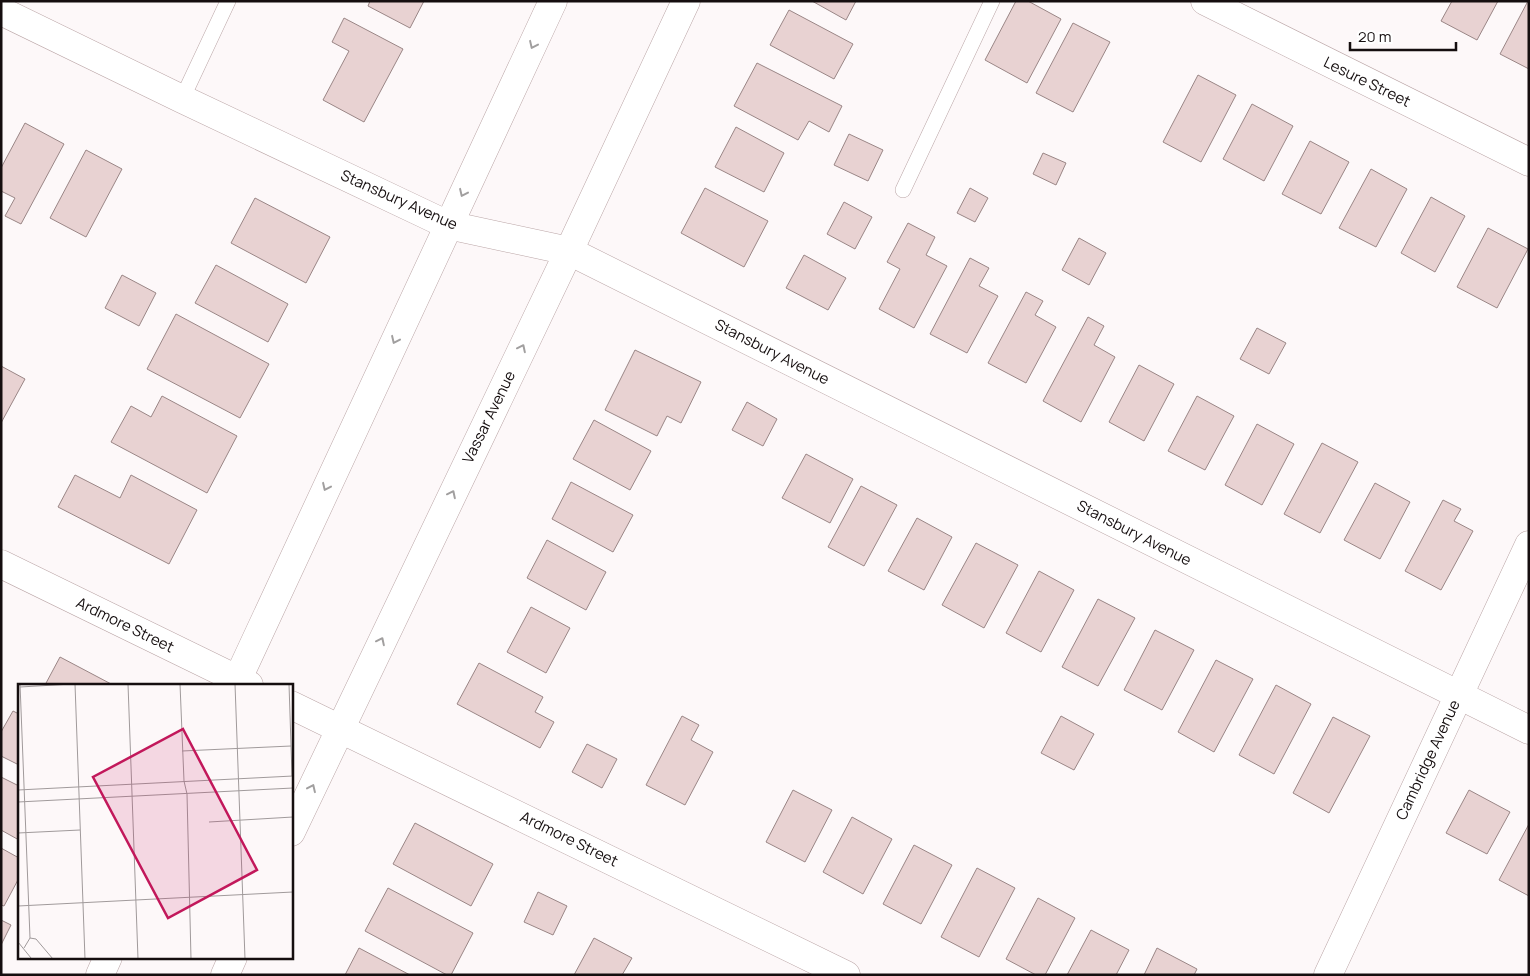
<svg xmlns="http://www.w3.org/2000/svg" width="1530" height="976" font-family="Manrope,sans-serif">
<rect width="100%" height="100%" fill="#fdf8f9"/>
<g fill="#e8d2d2" stroke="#9a8686">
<polygon points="370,1 424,1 410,28 368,6"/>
<polygon points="812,1 856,1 846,20"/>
<polygon points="1016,1 1028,1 1061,19 1027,83 985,60"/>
<polygon points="1452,1 1498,1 1477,40 1441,21"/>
<polygon points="1528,1 1529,1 1529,69 1500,54"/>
<polygon points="789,10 853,44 834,79 770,45"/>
<polygon points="344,18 403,49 364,122 323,100 349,51 332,42"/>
<polygon points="1073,23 1110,42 1073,112 1036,93"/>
<polygon points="757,63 842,106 829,132 809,121 798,140 734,106"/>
<polygon points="1198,75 1236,95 1201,162 1163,142"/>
<polygon points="1252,104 1293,126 1264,181 1223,159"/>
<polygon points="25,123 64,144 21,224 5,216 15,198 1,191 1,168"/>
<polygon points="736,127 784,153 764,192 715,167"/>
<polygon points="849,134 883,150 868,181 834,165"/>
<polygon points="1310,141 1349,162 1321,214 1282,194"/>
<polygon points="86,150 122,169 86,237 50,218"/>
<polygon points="1043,153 1066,163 1056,185 1033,174"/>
<polygon points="1371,169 1407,189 1376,247 1339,228"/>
<polygon points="705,188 768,221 744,267 681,233"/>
<polygon points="970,188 988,198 975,222 957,213"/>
<polygon points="1431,197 1465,216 1435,272 1401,253"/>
<polygon points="255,198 330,237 306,283 231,243"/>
<polygon points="844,202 872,217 855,249 827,234"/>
<polygon points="908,223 935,237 926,255 947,266 914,328 879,309 900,269 887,262"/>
<polygon points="1488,228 1528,249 1497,308 1457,287"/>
<polygon points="1079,238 1106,253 1089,285 1062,270"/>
<polygon points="804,255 846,278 828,310 786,288"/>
<polygon points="970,258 989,268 979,286 998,296 967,353 930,334"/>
<polygon points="216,265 288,304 268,342 195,303"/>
<polygon points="122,275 156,293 139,326 105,308"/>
<polygon points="1026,292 1043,301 1035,315 1056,327 1026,383 988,363"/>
<polygon points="176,314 269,364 240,418 147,369"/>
<polygon points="1088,317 1104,326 1094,345 1115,357 1081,422 1043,401"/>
<polygon points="1257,328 1286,343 1269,374 1240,359"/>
<polygon points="635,350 701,382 681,423 667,416 657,436 605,410"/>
<polygon points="1139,365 1174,384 1144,441 1109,422"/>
<polygon points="1,366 25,379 1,423"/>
<polygon points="162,396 237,436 207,493 111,442 131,406 151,417"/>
<polygon points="1197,396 1234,416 1205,470 1168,451"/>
<polygon points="747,402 777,419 763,446 732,430"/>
<polygon points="594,420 651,451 630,490 573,459"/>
<polygon points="1257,424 1294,444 1262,505 1225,485"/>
<polygon points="1322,443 1358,462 1320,533 1284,514"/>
<polygon points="806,454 853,479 830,523 782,498"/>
<polygon points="75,475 120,498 131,475 197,510 169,564 58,507"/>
<polygon points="571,482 633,515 613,552 552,519"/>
<polygon points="1375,483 1410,502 1380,559 1344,540"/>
<polygon points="861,486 897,505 864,566 828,547"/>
<polygon points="1443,500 1461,509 1454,521 1473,531 1441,590 1405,571"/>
<polygon points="917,518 952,537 924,590 888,571"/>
<polygon points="547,540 606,572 586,610 527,578"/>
<polygon points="976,543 1018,565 984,628 942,605"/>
<polygon points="1039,571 1074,590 1041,652 1006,633"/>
<polygon points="1098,599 1135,618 1098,686 1062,667"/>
<polygon points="531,607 570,628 546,673 507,652"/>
<polygon points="1155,630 1194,650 1162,710 1124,690"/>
<polygon points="60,657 113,685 45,685"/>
<polygon points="1216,660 1253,679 1214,752 1178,732"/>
<polygon points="479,663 543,697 535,712 554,722 540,748 457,704"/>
<polygon points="1276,685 1311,704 1274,774 1239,755"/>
<polygon points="13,711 19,714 19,765 1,756 1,732"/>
<polygon points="682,716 699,725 691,740 713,752 685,805 646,785"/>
<polygon points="1061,716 1094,734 1074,770 1041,753"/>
<polygon points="1333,717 1370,736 1329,813 1293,793"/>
<polygon points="587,744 617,759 602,788 572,772"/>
<polygon points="1,777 19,786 19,840 1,830"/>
<polygon points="793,790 832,810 805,862 766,842"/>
<polygon points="1469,790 1510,812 1487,854 1446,833"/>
<polygon points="852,817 892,839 863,894 823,872"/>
<polygon points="415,823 493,864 471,906 393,864"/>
<polygon points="1529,824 1529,896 1499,880"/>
<polygon points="914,845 952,865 921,924 883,904"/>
<polygon points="1,848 19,858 19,878 4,906 1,905"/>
<polygon points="977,868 1015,888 979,957 941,937"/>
<polygon points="388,888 473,933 451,975 447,975 365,931"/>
<polygon points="538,892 567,906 553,935 524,922"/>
<polygon points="1038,898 1075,918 1045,975 1036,975 1006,959"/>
<polygon points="1,920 11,925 1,945"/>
<polygon points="1091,930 1129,950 1116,975 1067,975"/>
<polygon points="594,938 632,958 622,975 574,975"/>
<polygon points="359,948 410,975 345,975"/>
<polygon points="1157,948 1197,969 1194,975 1144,975"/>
</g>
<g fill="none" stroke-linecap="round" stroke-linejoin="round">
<defs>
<g id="service">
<polyline points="182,99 228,1"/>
<polyline points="903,190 992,1"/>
</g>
<g id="minor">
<polyline points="1205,1 1529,162"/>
<polyline points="1,11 182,99 448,225 569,251 1529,730"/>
<polyline points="1,564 249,685"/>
<polyline points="291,705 846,975"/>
<polyline points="1328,975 1529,545"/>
</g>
<g id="tertiary">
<polyline points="235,685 553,1"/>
<polyline points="291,832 569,251 686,1"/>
<polyline points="100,975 108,957"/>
<polyline points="225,975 233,957"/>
</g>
</defs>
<use href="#service" stroke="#bba6a7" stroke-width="16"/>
<use href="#minor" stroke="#bba6a7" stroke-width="29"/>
<use href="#tertiary" stroke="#bba6a7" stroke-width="29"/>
<use href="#service" stroke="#fff" stroke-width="15"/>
<use href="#minor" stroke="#fff" stroke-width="28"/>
<use href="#tertiary" stroke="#fff" stroke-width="28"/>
</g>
<defs><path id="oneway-chevron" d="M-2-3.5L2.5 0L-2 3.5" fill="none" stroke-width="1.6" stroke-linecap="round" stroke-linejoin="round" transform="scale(1.25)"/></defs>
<g stroke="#a19f9f">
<use href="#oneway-chevron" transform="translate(533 45) rotate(115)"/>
<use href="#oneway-chevron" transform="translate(463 193) rotate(115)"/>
<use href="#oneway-chevron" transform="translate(395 340) rotate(115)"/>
<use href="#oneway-chevron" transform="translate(522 348) rotate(-64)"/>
<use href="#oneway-chevron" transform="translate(326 487) rotate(115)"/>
<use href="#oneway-chevron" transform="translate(452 494) rotate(-64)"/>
<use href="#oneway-chevron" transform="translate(381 641) rotate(-64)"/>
<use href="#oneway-chevron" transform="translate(312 788) rotate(-65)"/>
</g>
<g text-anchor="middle" stroke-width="4.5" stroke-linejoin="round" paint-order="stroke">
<g font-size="15" fill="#150e0f" stroke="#fff">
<text transform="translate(1367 82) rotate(26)" y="5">Lesure Street</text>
<text transform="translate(399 200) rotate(24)" y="5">Stansbury Avenue</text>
<text transform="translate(772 352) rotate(27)" y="5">Stansbury Avenue</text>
<text transform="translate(489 417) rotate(-64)" y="5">Vassar Avenue</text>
<text transform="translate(1134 533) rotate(27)" y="5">Stansbury Avenue</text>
<text transform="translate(125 625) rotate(26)" y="5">Ardmore Street</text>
<text transform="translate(1428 760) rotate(-65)" y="5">Cambridge Avenue</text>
<text transform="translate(569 839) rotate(26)" y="5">Ardmore Street</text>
</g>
</g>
<g transform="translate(18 684)">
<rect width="275" height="275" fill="#fdf8f9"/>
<path fill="none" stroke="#a09a9b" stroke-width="1" d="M 2,0 L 12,254 L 6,264M 57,0 L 67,275M 110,0 L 120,275M 162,0 L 166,97 L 169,110 L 173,275M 217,0 L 227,275M 271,0 L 274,92M 2,3 L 54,0M 164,67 L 273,62M 0,106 L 275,92M 0,118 L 275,104M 191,138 L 275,133M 0,149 L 62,146M 0,222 L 275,208M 12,254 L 18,255 L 35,275M 0,258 L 13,274"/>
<path fill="#c2185b" fill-opacity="0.15" stroke="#c2185b" stroke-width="2.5" d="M 165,45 L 239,186 L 150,234 L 75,93 Z"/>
<rect width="275" height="275" fill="none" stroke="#150e0f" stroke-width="2.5"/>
</g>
<rect width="1530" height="976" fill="none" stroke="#150e0f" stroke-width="5"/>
<path d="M1350 42v8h106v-8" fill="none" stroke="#150e0f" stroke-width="2.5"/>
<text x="1358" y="42" font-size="15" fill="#150e0f" stroke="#ffffff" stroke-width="4" paint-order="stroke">20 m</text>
</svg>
